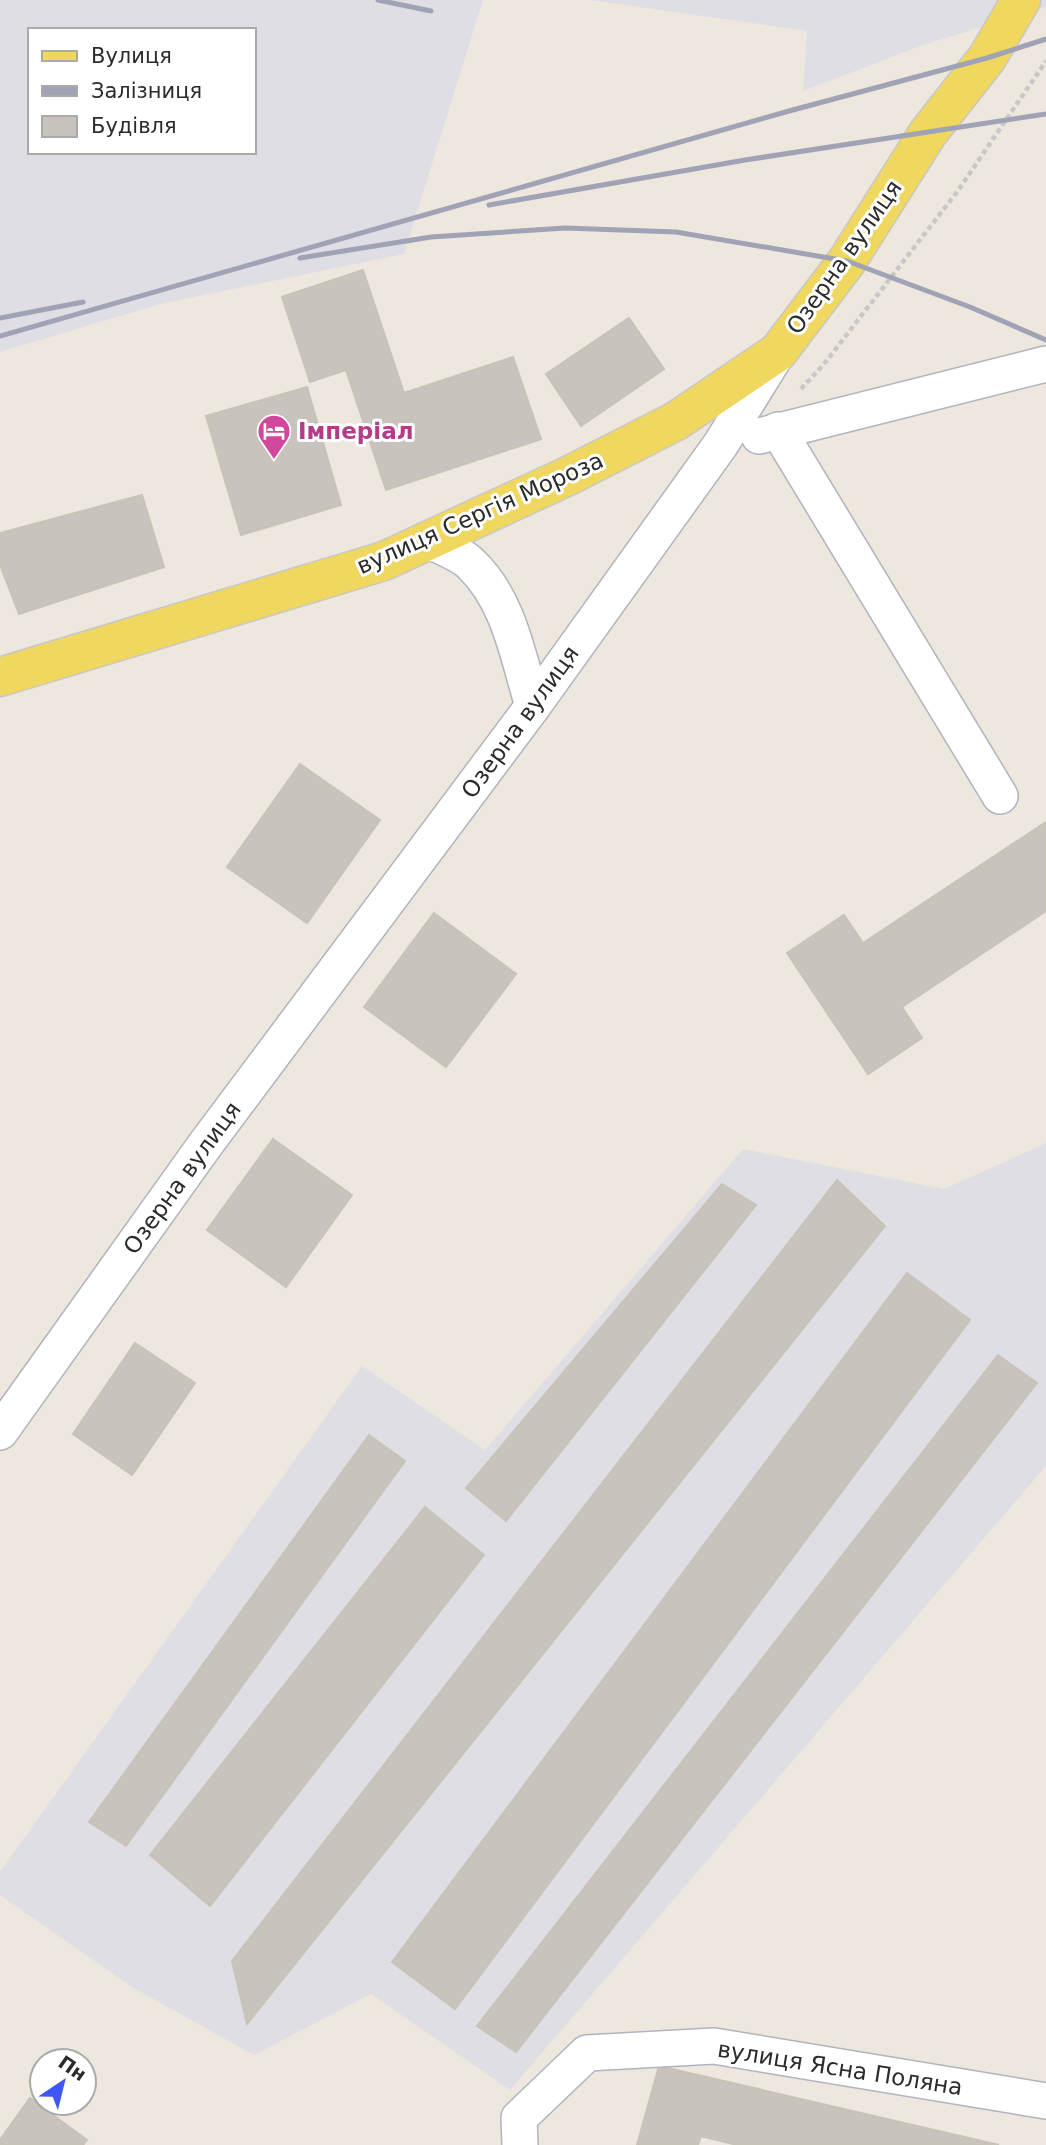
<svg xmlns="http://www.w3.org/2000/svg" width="1046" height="2145" font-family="'DejaVu Sans',sans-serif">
<rect width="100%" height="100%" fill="#ede7dd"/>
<g fill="#e0dee5" fill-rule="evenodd">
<path d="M 0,0 L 483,0 L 404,254 L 160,304 L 0,352 ZM 30,30 L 254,30 L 254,152 L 30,152 Z"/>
<polygon points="590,0 1046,0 1046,7 923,45 803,91 807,31"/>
<polygon points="1046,1143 1046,1466 510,2090 371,1994 254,2055 132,1987 0,1895 0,1872 362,1366 485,1450 743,1149 944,1189"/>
</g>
<g fill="#c8c4bd" stroke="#c8c3b7" stroke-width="2">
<polygon points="363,270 404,393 513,357 541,439 386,490 346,370 310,382 282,297"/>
<polygon points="629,318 664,369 581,426 546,374"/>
<polygon points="307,387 341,505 241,535 206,416"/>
<polygon points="142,495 164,567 19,614 0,565 0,533"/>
<polygon points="300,764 380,820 307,923 227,867"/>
<polygon points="1046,822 1046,911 902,1007 922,1038 868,1074 787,953 844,915 863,943"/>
<polygon points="434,913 516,974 446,1067 364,1007"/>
<polygon points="273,1139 352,1195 286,1287 207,1230"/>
<polygon points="837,1180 885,1226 247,2024 232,1961"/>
<polygon points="722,1184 756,1205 506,1521 466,1488"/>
<polygon points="907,1273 970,1320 455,2009 392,1962"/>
<polygon points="135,1343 195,1383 132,1475 73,1434"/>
<polygon points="998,1355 1037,1383 516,2052 477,2026"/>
<polygon points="369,1435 405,1461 126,1846 89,1822"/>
<polygon points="425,1507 484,1555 210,1906 150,1855"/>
<polygon points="659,2066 999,2145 737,2145 701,2136 698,2145 637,2145"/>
<polygon points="30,2098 87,2140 83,2145 0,2145 0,2140"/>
</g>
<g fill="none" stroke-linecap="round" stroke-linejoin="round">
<defs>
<g id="minor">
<polyline points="778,430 1000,796"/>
<polyline points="759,436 1046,364"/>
<path d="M 428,540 C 441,547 460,553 471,564 C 509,600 518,657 533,706"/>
<polyline points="0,1432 205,1145 533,706 721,444 778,352"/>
<polyline points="520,2145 519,2118 587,2053 714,2046 1046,2101"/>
</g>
<polyline id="major" points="0,677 384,561 568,476 676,421 778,352 847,261 928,133 987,58 1021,0"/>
</defs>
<use href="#minor" stroke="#b1b3be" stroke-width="38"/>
<use href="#major" stroke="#c8c8c8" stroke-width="41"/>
<polyline stroke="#c8c8c8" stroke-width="4.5" stroke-dasharray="5 3.5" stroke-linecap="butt" points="801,389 824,364 957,192 1046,61"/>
<use href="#minor" stroke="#fff" stroke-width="35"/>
<use href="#major" stroke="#efd760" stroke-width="38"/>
<g stroke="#a0a2b5" stroke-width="5">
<polyline points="378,0 431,11"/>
<polyline points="489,205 745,160 1046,114"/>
<polyline points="300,258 431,237 565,228 676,232 847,261 970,307 1046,340"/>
<polyline points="0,318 83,302"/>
<polyline points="0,336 789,111 987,58 1046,39"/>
</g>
</g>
<defs>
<symbol id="hotel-pin" viewBox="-11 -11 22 30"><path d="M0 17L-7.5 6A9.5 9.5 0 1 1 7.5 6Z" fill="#d1479c" stroke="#fff"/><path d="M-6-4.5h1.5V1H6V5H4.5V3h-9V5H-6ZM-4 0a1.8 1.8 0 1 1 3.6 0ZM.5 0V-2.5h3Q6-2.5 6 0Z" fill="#fff"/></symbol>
</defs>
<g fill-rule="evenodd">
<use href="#hotel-pin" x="255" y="412" width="38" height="52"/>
</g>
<g text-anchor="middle" stroke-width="6" stroke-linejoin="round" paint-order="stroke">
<g font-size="23" fill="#2b2b2b" stroke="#fff">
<text transform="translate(844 257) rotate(-55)" y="8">Озерна вулиця</text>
<text transform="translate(480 513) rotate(-24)" y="8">вулиця Сергія Мороза</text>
<text transform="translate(520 722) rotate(-54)" y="8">Озерна вулиця</text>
<text transform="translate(182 1178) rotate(-54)" y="8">Озерна вулиця</text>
<text transform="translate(840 2068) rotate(9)" y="8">вулиця Ясна Поляна</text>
</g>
<g font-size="23" font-weight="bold" fill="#b23c85" stroke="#fff" text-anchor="start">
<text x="298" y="439">Імперіал</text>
</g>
</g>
<rect x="28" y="28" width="228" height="126" fill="#ffffff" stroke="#aaaaaa" stroke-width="2"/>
<rect x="42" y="51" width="35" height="10" fill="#efd760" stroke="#aaaaaa" stroke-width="2"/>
<text x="91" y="63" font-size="21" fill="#2b2b2b">Вулиця</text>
<rect x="42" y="86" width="35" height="10" fill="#a0a2b5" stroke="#aaaaaa" stroke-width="2"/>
<text x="91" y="98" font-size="21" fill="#2b2b2b">Залізниця</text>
<rect x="42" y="116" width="35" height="21" fill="#c8c4bd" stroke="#aaaaaa" stroke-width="2"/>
<text x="91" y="133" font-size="21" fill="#2b2b2b">Будівля</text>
<g transform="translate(63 2082) rotate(35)"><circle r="33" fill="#ffffff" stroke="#aaaaaa" stroke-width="2"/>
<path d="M0-5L12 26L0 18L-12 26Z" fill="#4056f7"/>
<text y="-10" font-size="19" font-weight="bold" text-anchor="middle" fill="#2b2b2b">Пн</text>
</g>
</svg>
